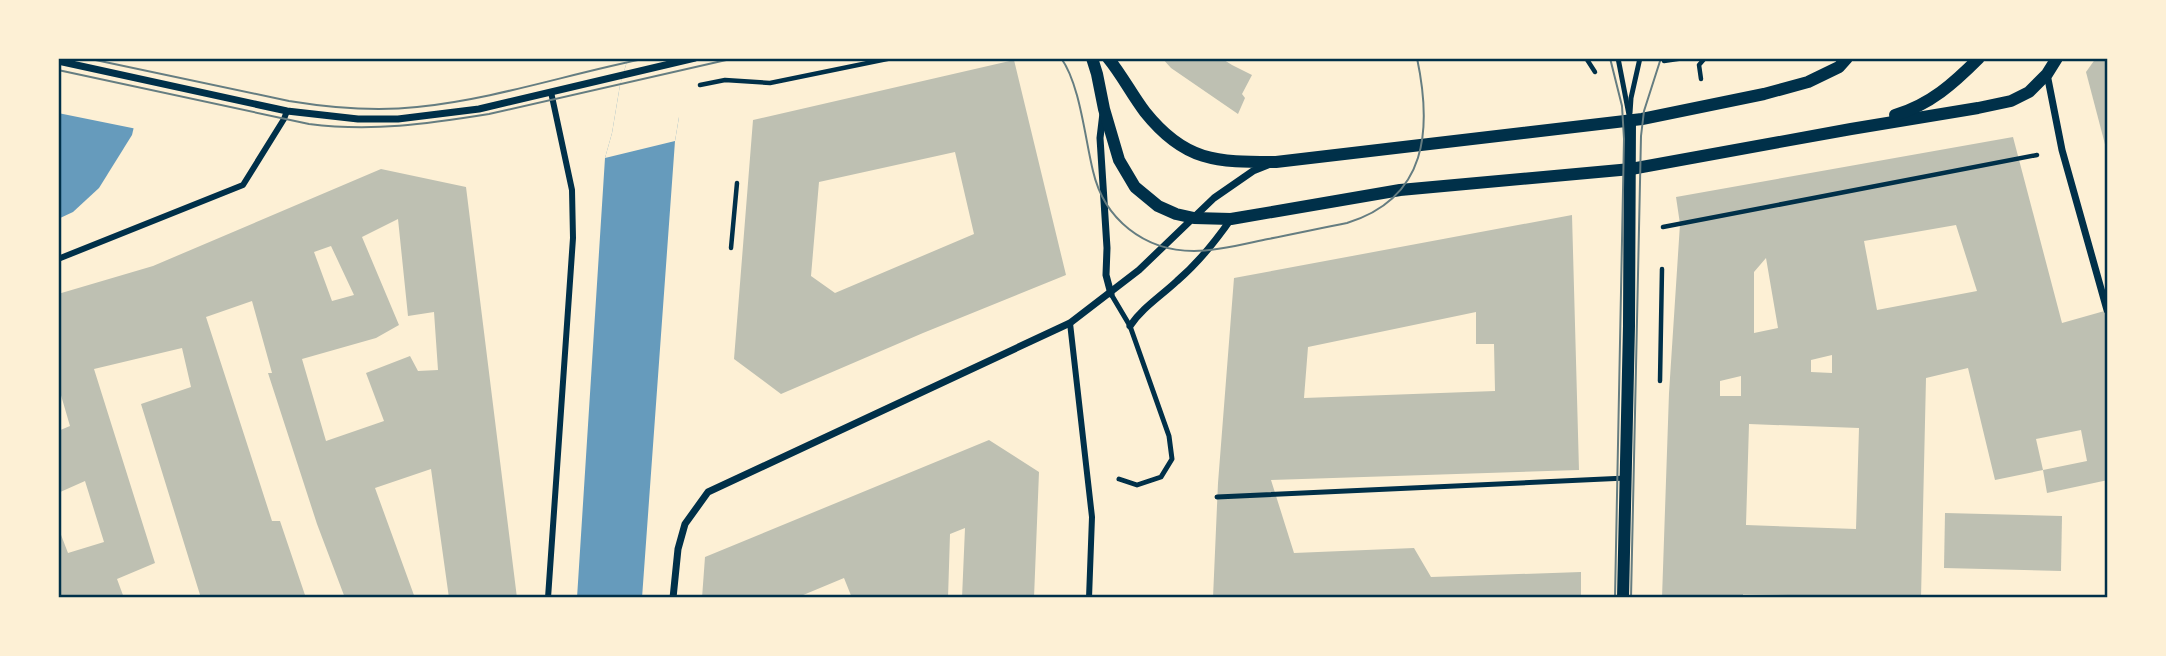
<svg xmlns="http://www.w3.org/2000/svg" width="2166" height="656" font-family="Lato,sans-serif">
<rect width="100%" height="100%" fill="#fdf0d5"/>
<g fill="#669bbc">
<polygon points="628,58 679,117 675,141 642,598 577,598 605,158 612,133 620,85"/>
<polygon points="66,97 136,118 132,135 99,188 73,212 58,219 58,118"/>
</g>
<g fill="#fdf0d5">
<polygon points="73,58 147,58 137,129 58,113"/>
<polygon points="628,58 684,58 679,117 675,141 605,158 612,133 620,85"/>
</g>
<g fill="#bec0b2" fill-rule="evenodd">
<polygon points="1162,58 1221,58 1232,65 1252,75 1242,94 1245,98 1238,114 1171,68"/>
<polygon points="2096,58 2108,58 2107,152 2086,72"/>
<path d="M 1014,60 L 1066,275 L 923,333 L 781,394 L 734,359 L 753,120 ZM 955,152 L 974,234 L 835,293 L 811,276 L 819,182 Z"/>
<path d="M 2013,137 L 2062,323 L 2108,310 L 2108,480 L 2047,493 L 2043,470 L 2087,461 L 2081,430 L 2036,439 L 2043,470 L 1995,480 L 1968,368 L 1926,378 L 1921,598 L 1743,594 L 1743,598 L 1662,598 L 1669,393 L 1680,224 L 1676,197 ZM 1956,225 L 1977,291 L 1877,310 L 1864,241 ZM 1766,258 L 1778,328 L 1754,333 L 1754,272 ZM 1832,355 L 1832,373 L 1811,372 L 1811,360 ZM 1741,376 L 1741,396 L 1720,396 L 1720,381 ZM 1749,424 L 1859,428 L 1856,529 L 1746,525 Z"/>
<path d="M 381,169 L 466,187 L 517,598 L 449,598 L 431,469 L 375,488 L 415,598 L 345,598 L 317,524 L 268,373 L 272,373 L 252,301 L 206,317 L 272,521 L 280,521 L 306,598 L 201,598 L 141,404 L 191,387 L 182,348 L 94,369 L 155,563 L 117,579 L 124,598 L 58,598 L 58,527 L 68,553 L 104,542 L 85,481 L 58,493 L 58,431 L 70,426 L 58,385 L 58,294 L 153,266 ZM 398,219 L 408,316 L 434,312 L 438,370 L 418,371 L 410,356 L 366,373 L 384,421 L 326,441 L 302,359 L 376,338 L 399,325 L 362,237 ZM 331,246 L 354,295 L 332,301 L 314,252 Z"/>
<path d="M 1572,215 L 1579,470 L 1271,480 L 1294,553 L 1414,548 L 1431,577 L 1581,572 L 1581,598 L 1213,598 L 1218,483 L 1234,278 ZM 1476,312 L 1476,344 L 1494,344 L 1495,391 L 1304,398 L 1308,347 Z"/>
<polygon points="989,440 1039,472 1034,598 962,598 965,528 950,534 948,598 852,598 844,578 796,598 702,598 705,557"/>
<polygon points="1945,513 2062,516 2061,571 1944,568"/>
</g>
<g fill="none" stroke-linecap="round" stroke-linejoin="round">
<g stroke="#003049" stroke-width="4.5">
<polyline points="1586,58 1595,72"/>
<polyline points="1664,61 1684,58"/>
<polyline points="1701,79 1699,65 1705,58"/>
<polyline points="700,85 725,80 770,83 892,58"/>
<polyline points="1663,227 2037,155"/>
<polyline points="731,248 737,183"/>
<polyline points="1660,381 1662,269"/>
</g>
<g stroke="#003049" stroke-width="5">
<polyline points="1618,58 1630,120"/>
<polyline points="1630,113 1631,98 1640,58"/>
<polyline points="1111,294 1130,326 1169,436 1172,459 1161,477 1137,485 1119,479"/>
<polyline points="1217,497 1626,478"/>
</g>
<g stroke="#003049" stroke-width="6">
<polyline points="58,259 243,185 284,119 287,111"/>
<polyline points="1070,323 1092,517 1089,598"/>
<polyline points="548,598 573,238 572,190 551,92"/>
</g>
<g stroke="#003049" stroke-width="7">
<polyline points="58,61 287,111 358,119 398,119 479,109 695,58"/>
<polyline points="2047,74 2062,150 2107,310"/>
<polyline points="1103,113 1100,138 1107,248 1106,275 1111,294"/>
<path d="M 1130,326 C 1142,308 1161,296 1177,281 C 1198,263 1215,242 1231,219"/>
<polyline points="673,598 678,549 685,524 708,492 1070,323 1139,270 1214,198 1253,171 1268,165"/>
</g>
<g stroke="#003049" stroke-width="12">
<polyline points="1092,58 1097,74 1104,109 1119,160 1135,187 1158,206 1176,214 1194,218 1231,219 1400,190 1631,169 1851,129 1978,108 2011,101 2029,92 2047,74 2057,58"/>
<path d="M 1108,58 C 1122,75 1132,95 1145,112 C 1185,162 1216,162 1276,162 L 1642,119 L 1764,94 L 1808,82 L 1839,67 L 1847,58"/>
<path d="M 1895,115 C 1930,105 1954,83 1979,58"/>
<polyline points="1623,598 1629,326 1630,120"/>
</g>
<g stroke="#657d81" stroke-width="2">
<path d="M 86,58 L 289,101 C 332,108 374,112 417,107 C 496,99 571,73 648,58"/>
<path d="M 1061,58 C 1080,84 1085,139 1093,171 C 1104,219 1144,251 1194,251 C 1218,251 1244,244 1268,239 C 1294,234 1321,228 1347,223 C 1428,198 1432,129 1417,58"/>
<polyline points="1610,58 1622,106 1624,139 1615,598"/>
<path d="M 58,70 L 309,124 C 372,132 427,124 489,114 L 735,58"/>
<polyline points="1631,598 1641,136 1644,111 1661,58"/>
</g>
</g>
<rect width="2166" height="656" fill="none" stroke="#fdf0d5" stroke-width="119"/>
<rect x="60" y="60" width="2046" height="536" fill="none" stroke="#003049" stroke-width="2.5"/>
</svg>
